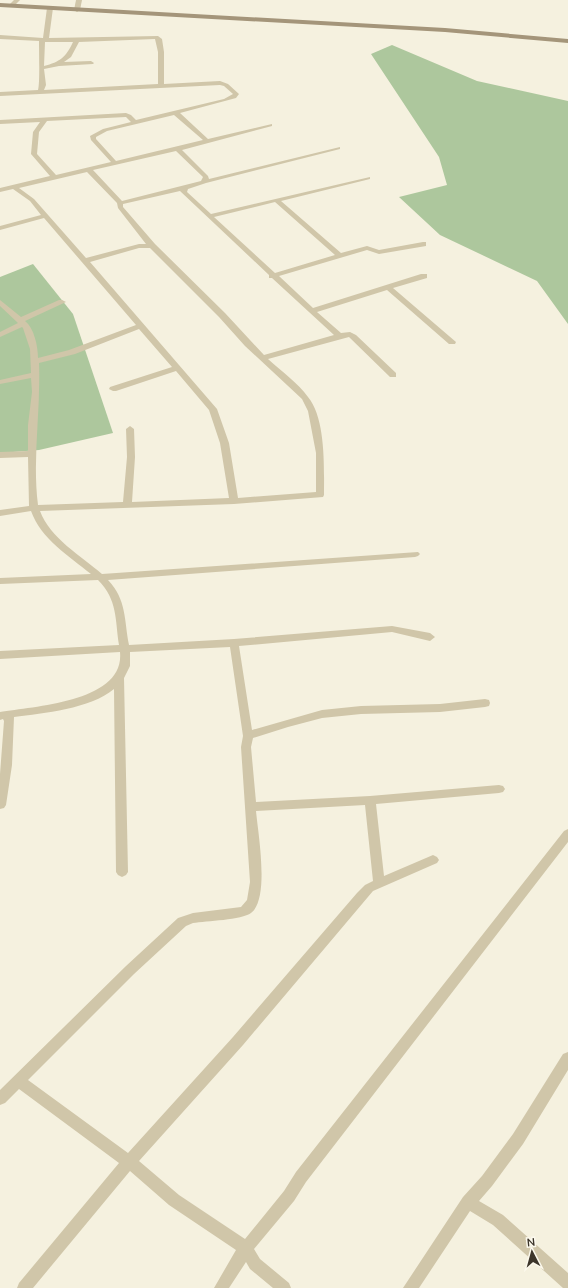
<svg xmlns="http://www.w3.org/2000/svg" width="568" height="1288" font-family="Mulish,sans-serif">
<rect width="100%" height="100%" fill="#f5f1df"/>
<g fill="#adc79d">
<polygon points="392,45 477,81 568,101 568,324 537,281 440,235 399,197 447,185 439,157 371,54"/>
<polygon points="33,264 73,314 113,433 39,450 0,453 0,277"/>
</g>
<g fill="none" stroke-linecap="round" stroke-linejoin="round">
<g fill="#d0c6a9" fill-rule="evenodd">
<polygon points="14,0 20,0 13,7 9,7 8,6"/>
<polygon points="76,0 82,0 80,10 77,12 74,10"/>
<path d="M 50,6 L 53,8 L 49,38 L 158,36 L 162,39 L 164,52 L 164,84 L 220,81 L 228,84 L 239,94 L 236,98 L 180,113 L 208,139 L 272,124 L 272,126 L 182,150 L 208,176 L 209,179 L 340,147 L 340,149 L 206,183 L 188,189 L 187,192 L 211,214 L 370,177 L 370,179 L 281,201 L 341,253 L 367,246 L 379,250 L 423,242 L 426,242 L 426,246 L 379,254 L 367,250 L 279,276 L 313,308 L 421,274 L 427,274 L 427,278 L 393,288 L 456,342 L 455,344 L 449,344 L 387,290 L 317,312 L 341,333 L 350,332 L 356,335 L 396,373 L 396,377 L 390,377 L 349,337 L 268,359 C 281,371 298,383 308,397 C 326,419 324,467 324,495 L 323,497 L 234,504 L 40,511 C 50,538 81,556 102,574 L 418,552 L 420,554 L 418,556 L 415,557 L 108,580 C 127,600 124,620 129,645 L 234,639 L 392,626 L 430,633 L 435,637 L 430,641 L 392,632 L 239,646 L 252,730 L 322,710 L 361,706 L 440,704 L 485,699 L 489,700 L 490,703 L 489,706 L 485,707 L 440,712 L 361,714 L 322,718 L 288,727 L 253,738 L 251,747 L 256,802 L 370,796 L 499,785 L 503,786 L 505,789 L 503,792 L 499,793 L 376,804 L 384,876 L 433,855 L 437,857 L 439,860 L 437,863 L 373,891 L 243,1045 L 139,1161 L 179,1195 L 245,1239 L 284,1191 L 296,1172 L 564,831 L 568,829 L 568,842 L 306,1182 L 294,1201 L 254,1249 L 260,1259 L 289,1283 L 291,1288 L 273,1288 L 250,1269 L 246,1262 L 229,1288 L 214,1288 L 236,1250 L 169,1205 L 130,1171 L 33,1288 L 17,1288 L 19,1283 L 119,1163 L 19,1089 L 5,1103 L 0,1105 L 0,1090 L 126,966 L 178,918 L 193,913 L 241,907 L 247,900 L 250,882 L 241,747 L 243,736 L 230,647 L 130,652 L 130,666 L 124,678 L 128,872 L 126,875 L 122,877 L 118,875 L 116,872 L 114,689 C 90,709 44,713 14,717 L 12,765 L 6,805 L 4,808 L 0,809 L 0,774 L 4,721 L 3,719 L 0,720 L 0,712 C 34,706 125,702 120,652 L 0,659 L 0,651 L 119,645 C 115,620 118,600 98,580 L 0,584 L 0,578 L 91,574 C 69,556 41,539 31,511 L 0,516 L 0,510 L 29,506 L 28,457 L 0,458 L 0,452 L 28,451 L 28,425 L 32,392 L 31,378 L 0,384 L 0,380 L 31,373 L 30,349 L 23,328 L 22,327 L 0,337 L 0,332 L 18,323 L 0,306 L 0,300 L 21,317 L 59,300 L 62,300 L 66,302 L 25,321 C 34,328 38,346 38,358 L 69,350 L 136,325 L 44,218 L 0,230 L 0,226 L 41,215 L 30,201 L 13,189 L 0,192 L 0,188 L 50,176 L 31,154 L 33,132 L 40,122 L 0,124 L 0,120 L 126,113 L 131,115 L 136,120 L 224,99 L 233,94 L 224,86 L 220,85 L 0,96 L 0,92 L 38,90 C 40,84 39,51 39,41 L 0,39 L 0,35 L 43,38 L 47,8 ZM 155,39 L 158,52 L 158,84 L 44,90 L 46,85 L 44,69 L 59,66 L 93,64 L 94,63 L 91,61 L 64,62 L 71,57 L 79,42 ZM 45,42 L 73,42 C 66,57 60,62 44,66 ZM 174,115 L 203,140 L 116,161 L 96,139 L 96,137 L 107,131 ZM 126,117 L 131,122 L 103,129 L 90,136 L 91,140 L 111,162 L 56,175 L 37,154 L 39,132 L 47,121 ZM 176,151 L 203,177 L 201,181 L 122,201 L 93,170 ZM 87,172 L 117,203 L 118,208 L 146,244 L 139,244 L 86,258 L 34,199 L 19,188 ZM 180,191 L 269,275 L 269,278 L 272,278 L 334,335 L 264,355 L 225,313 L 155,244 L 123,207 L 123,204 ZM 275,202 L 335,255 L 275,273 L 214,217 ZM 139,248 L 150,248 L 219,317 L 245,346 L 302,399 L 308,411 L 316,453 L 316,492 L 238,498 L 229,443 L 217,409 L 90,262 ZM 139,329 L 172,367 L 110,387 L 109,389 L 113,391 L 116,391 L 176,371 L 209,410 L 220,443 L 229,498 L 132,502 L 135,457 L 134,429 L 130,426 L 126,429 L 127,457 L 123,502 L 38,505 C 32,458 41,410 39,363 L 75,354 ZM 365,805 L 373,881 L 365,885 L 357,893 L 233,1037 L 128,1153 L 28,1080 L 134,974 L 186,926 L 193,923 C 206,921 242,920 251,913 C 270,899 258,833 256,811 Z"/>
<polygon points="568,1052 568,1070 523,1144 492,1186 479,1201 503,1215 568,1273 568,1288 563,1288 493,1225 470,1211 419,1288 403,1288 463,1197 482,1176 513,1134 563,1054"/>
</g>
<polygon fill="#a4957a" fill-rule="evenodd" points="0,3 445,28 568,39 568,43 445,32 0,7"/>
</g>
<g transform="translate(532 1252) rotate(354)" stroke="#fcf9ed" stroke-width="3" paint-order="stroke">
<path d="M0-3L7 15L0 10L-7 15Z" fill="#3c352a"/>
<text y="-6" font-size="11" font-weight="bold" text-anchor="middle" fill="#3c352a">N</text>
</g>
</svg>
